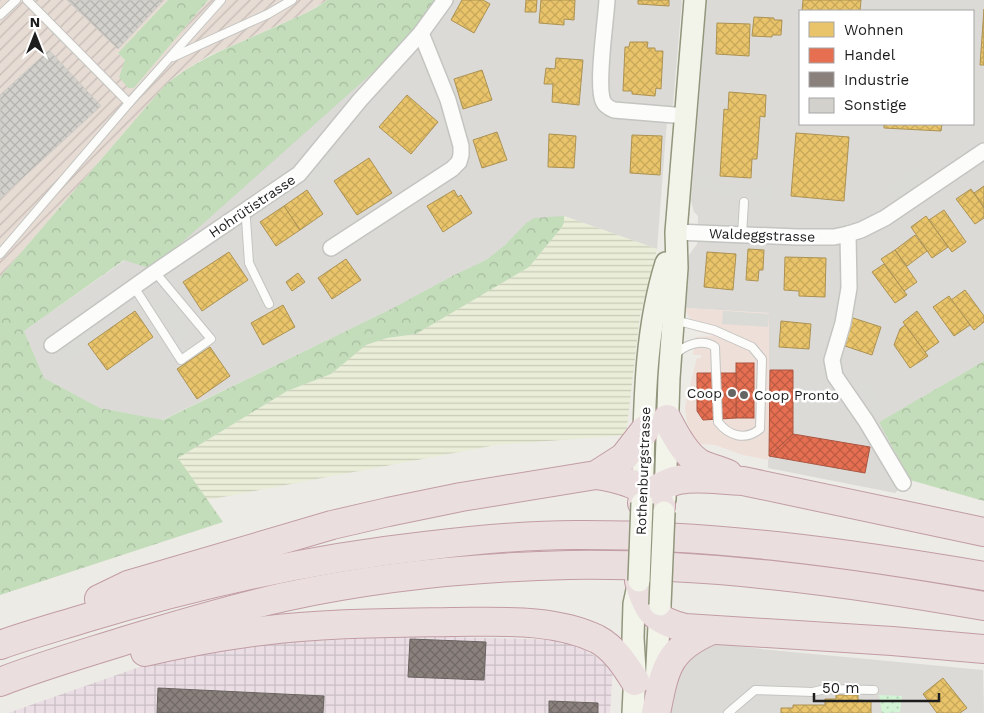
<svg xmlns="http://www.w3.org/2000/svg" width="984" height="713" font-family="'Work Sans',sans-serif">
<defs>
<pattern id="industrial-grid" width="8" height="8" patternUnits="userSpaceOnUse" patternTransform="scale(1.25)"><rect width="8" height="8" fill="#eadee4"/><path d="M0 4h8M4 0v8" fill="none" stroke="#c8bec3"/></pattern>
<pattern id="military-furrows" width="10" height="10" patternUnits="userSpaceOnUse" patternTransform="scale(1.25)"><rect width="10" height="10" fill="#e7dcd4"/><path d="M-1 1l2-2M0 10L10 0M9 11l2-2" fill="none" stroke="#c6bcb6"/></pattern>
<pattern id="farmland-rules" width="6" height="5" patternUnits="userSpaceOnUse" patternTransform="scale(1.25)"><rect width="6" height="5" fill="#eaedd7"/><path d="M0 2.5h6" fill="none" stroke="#c8cbb8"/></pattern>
<pattern id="forest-crowns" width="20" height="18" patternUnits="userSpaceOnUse" patternTransform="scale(1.25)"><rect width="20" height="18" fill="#c3dcb9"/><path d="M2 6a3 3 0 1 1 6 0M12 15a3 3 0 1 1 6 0" fill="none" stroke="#a7bc9f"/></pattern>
<pattern id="park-dots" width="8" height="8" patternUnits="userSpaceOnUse" patternTransform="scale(1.25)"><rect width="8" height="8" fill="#d2f4d4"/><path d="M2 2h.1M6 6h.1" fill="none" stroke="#b4d1b6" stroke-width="1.8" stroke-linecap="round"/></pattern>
<pattern id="homes-cross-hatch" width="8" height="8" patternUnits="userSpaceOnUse" patternTransform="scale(1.25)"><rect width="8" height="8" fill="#e9c46a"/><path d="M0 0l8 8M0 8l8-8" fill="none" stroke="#c7a85b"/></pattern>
<pattern id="shops-cross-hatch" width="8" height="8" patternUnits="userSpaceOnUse" patternTransform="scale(1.25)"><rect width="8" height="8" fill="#e76f51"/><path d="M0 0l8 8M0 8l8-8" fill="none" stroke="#bb5b43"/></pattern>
<pattern id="industry-cross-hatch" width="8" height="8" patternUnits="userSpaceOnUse" patternTransform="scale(1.25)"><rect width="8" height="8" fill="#8a817c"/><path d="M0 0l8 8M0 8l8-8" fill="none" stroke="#706965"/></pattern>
<pattern id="building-cross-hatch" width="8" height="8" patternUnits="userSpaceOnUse" patternTransform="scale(1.25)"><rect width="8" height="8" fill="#d3d1cc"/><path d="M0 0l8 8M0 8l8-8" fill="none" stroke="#b5b3af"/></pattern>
</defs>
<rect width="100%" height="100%" fill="#ecebe5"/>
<g fill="#dbdad7" fill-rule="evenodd">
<polygon points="436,0 682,0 673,104 667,120 657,249 564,216 525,224 505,245 486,260 454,275 393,308 162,420 100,408 44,378 24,331 125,260 406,43"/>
<path d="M 707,0 L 984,0 L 984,361 L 879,422 L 910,480 L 895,493 L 768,468 L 769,313 L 685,308 L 688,260 L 689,255 L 697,244 L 698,216 L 694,212 L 691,200 ZM 800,11 L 973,11 L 973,124 L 800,124 Z"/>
<polygon points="721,644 771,650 983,670 984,713 668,713 672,684 695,647"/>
</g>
<polygon fill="#efdfd9" points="685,308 769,313 769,460 743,455 715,445 699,444 695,441 687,422 685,407 696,361 697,358 701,358 701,355 693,355 695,337 713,336 695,331"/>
<polygon fill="url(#industrial-grid)" points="408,636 566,640 613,666 610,713 8,713 151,663 273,643"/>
<polygon fill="url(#military-furrows)" points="0,0 168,0 118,53 125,60 134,88 208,0 327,0 306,13 208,56 177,75 165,85 0,277"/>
<polygon fill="url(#farmland-rules)" points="564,216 657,249 640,315 626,435 496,445 207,500 178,458 287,391 331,374 366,345 387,338 416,334 529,267 562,227 564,222"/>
<g fill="url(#forest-crowns)">
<polygon points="168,0 208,0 134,88 128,88 119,77 125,60 118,53"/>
<path d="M 327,0 L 436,0 L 406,43 L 152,269 L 124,260 L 24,331 L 44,378 L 100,408 L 163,420 L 393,308 L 454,275 L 486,260 L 505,245 L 525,224 L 534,218 L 564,216 L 564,222 L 562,227 L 529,267 L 416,334 L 387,338 L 366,345 L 331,374 L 287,391 L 178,458 L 223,522 L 0,595 L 0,277 L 165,85 C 198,58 237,44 275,27 C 292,19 312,12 327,0 Z"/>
<polygon points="984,361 984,501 910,480 879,422"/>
</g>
<polygon fill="url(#park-dots)" points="879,695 902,696 900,712 882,713"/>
<g fill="#dadad7">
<polygon points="329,150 341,160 319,185 307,175"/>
<polygon points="915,168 923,179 896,199 888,189"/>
<polygon points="698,175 718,177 718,183 737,184 736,197 716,196 716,189 697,187"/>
<polygon points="765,185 773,186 773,199 745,197 746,186 764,187"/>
<polygon points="157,299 175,302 174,307 180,308 179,314 185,315 184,321 190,322 187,340 174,338 174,332 169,331 170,325 164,324 165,318 160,317 160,312 155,311"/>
<polygon points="723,311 769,314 768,327 722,324"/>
<polygon points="88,329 94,339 85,345 86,348 65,363 56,350"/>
<polygon points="869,382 886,410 875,417 859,388"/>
</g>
<g fill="url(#homes-cross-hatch)" stroke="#ac9253">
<polygon points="462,0 483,0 490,4 474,33 451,20"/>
<polygon points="526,0 537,0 536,12 525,12"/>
<polygon points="541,0 575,0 574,20 564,19 564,25 539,23"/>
<polygon points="638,0 669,0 669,6 638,4"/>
<polygon points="803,0 861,0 860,11 802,11"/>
<polygon points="984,9 984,65 980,65"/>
<polygon points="754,17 774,18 774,20 782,20 781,35 772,35 772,37 752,36"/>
<polygon points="717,23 750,24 749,56 716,54"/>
<polygon points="630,42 648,42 647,48 655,48 655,51 663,51 661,89 656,88 655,96 632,94 632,91 623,91 625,47 629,47"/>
<polygon points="556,58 583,60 579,105 552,102 553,84 544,84 546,68 555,69"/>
<polygon points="482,70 492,100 463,109 454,79"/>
<polygon points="729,92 766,95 765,117 760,116 757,159 752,159 751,178 720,176 724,109 728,110"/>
<polygon points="407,95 438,122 411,154 379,127"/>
<polygon points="884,124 942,124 941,131 884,128"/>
<polygon points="497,132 507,160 482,168 473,140"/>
<polygon points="796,133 849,137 844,201 791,196"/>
<polygon points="549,134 576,136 574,168 548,167"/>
<polygon points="632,135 662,136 660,175 630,173"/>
<polygon points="369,158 392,193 357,215 334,181"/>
<polygon points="984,186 984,207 974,193"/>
<polygon points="971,189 984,208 984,218 975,224 956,199"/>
<polygon points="307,190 323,214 300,230 284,206"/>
<polygon points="454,190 458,197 461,195 472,213 443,232 427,206"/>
<polygon points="284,206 300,230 276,246 260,222"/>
<polygon points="944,210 966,242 952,252 929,220"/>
<polygon points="926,216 948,247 932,258 911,227"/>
<polygon points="915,235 927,251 907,266 895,250"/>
<polygon points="748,249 764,250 763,270 759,270 758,281 746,280"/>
<polygon points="895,250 917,282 904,291 881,259"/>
<polygon points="229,252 248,280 202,311 183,282"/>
<polygon points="707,252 736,254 733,290 704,287"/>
<polygon points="785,257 826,258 825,297 799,296 799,291 784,290"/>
<polygon points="346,259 361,280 332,299 318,278"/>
<polygon points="884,264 907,295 895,303 872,272"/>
<polygon points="298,273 305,282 292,291 286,282"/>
<polygon points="965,290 984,316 984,322 974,330 951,300"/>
<polygon points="949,296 970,325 954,336 933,307"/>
<polygon points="283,305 295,327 263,345 251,323"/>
<polygon points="135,311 153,337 107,370 88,344"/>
<polygon points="917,311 939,342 925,352 903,322"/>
<polygon points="850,317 881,327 872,355 842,345"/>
<polygon points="781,321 811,324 809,349 779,347"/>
<polygon points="905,325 928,356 910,368 894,345 900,329"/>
<polygon points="210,347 230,376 197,399 177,369"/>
<polygon points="943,678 967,708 960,713 937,713 923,694"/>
<polygon points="836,695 858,695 858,700 871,701 871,713 781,713 781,708 793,708 793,705 825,705 825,699 836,699"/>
</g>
<g fill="url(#shops-cross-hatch)" stroke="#aa5641">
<rect x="736" y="363" width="18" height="55"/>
<polygon points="770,370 793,370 793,434 769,456"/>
<polygon points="697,373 736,373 736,418 703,420 697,411"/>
<polygon points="793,434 870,447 865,473 769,456"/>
</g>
<g fill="url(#industry-cross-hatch)" stroke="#696360">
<polygon points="410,639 486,642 484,680 408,677"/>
<polygon points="158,688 324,696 323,713 157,713"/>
<polygon points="549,701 598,703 598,713 549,713"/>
</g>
<g fill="url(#building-cross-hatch)" stroke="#cfccc6">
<polygon points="67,0 164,0 118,49"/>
<polygon points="49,50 101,106 0,199 0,95"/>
</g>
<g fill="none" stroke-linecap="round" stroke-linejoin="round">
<defs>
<g id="service">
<polyline points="27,0 129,103"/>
<polyline points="0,15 16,0"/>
<polyline points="173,57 268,14 292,0"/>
<polyline points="241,213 246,219 249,263 269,304"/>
<polyline points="742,235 744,202"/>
<polyline points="0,254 129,103 221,0"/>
<polyline points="134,287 181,360 211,339 155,272"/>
<path d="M 674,320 L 714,330 L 752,347 L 762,359 L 760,429 C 745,441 729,436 718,422 L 715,347 C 702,338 684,345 675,355"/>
<polyline points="728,713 755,690 813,692 825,689 874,690"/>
</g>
<g id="minor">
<path d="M 607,0 C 606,20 596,85 603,101 C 605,106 609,108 614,110 L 686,116"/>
<polyline points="676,232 797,237 834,237 848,234 861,230 885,218 984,151"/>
<polyline points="848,234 849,288 843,323 832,360 835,376 866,421 903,483"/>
<polyline points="331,248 452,169 459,162 461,155 461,146 448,100 421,33"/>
<polyline points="52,345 155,272 299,174 360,100 421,33 445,0"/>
</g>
<g id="secondary">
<polyline points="665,499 669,378 677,268 676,232 695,0"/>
<path d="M 642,503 C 645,423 642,340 666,263"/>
<polyline points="656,685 660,606"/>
<polyline points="633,713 635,671 633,638 634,604 639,581"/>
</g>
<g id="motorway">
<path d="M 667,419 C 675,434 686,456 701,464 C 710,468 719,470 728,474"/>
<path d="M 596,475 C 616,478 651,486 661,506"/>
<path d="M 642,503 C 672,468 704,480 743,481 L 984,532"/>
<path d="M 639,581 C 647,611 654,620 685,628 L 892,641 L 984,649"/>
<polyline points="99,599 128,585 332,525 388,512 461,497 596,475 624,457 645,430"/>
<path d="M 0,645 C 28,635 57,627 86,618 C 197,584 309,559 425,546 C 474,540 524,535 575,535 C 712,534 849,553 984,576"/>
<path d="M 145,652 C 183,643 222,636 261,631 C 323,623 388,623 451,622 C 498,622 553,618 597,639 C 614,648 625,665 635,681"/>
<path d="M 0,682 C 41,666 83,654 124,641 C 177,625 230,609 284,597 C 376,577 475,567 569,565 C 708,563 848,582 984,606"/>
<path d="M 656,713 C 665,669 667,649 712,630"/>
</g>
</defs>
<use href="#service" stroke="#c4c4c1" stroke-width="10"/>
<use href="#minor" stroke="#c4c4c1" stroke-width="18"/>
<use href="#secondary" stroke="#92967c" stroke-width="24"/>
<use href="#motorway" stroke="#c29ca4" stroke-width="30"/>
<use href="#service" stroke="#fcfcfb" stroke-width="8"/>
<use href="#minor" stroke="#fcfcfb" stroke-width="15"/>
<use href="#secondary" stroke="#f2f4e9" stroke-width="21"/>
<use href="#motorway" stroke="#eadede" stroke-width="28"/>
<defs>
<g id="secondary-bridge">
<polyline points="639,581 642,503"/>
<polyline points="660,605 664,512"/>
</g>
</defs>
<use href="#secondary-bridge" stroke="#92967c" stroke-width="24" stroke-linecap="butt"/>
<use href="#secondary-bridge" stroke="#f2f4e9" stroke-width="21"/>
</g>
<g fill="#656563" stroke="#fff" stroke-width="2">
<circle cx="732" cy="393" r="5"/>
<circle cx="744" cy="395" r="5"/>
</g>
<g text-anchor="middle" stroke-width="5" stroke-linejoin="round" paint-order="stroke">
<g font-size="14" fill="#1d1d1d" stroke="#fff">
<text transform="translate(252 206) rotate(-34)" y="5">Hohrütistrasse</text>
<text transform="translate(762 235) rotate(2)" y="5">Waldeggstrasse</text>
<text transform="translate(643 471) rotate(-88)" y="5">Rothenburgstrasse</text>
</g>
<g font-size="14" fill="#1d1d1d" stroke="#fff" text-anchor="end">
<text x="722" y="398">Coop</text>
<text x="754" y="400" text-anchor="start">Coop Pronto</text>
</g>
</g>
<rect x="799" y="10" width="175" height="115" fill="#ffffff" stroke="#a5a5a5"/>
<rect x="809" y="22" width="25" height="15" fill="#e9c46a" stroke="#a5a5a5"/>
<text x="844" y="35" font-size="15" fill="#1d1d1d">Wohnen</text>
<rect x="809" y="48" width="25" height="15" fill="#e76f51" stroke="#a5a5a5"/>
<text x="844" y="60" font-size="15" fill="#1d1d1d">Handel</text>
<rect x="809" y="72" width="25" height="15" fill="#8a817c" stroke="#a5a5a5"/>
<text x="844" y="85" font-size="15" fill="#1d1d1d">Industrie</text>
<rect x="809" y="98" width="25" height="15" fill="#d3d1cc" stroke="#a5a5a5"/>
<text x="844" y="110" font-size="15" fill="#1d1d1d">Sonstige</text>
<g transform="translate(35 35)" stroke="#ffffff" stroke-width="4" paint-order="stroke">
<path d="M0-4L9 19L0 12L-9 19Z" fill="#1d1d1d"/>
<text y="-8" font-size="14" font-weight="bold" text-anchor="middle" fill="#1d1d1d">N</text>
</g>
<path d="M814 693v8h125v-8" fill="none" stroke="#1d1d1d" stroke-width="2.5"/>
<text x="822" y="693" font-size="15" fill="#1d1d1d" stroke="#ffffff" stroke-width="4" paint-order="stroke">50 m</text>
</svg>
